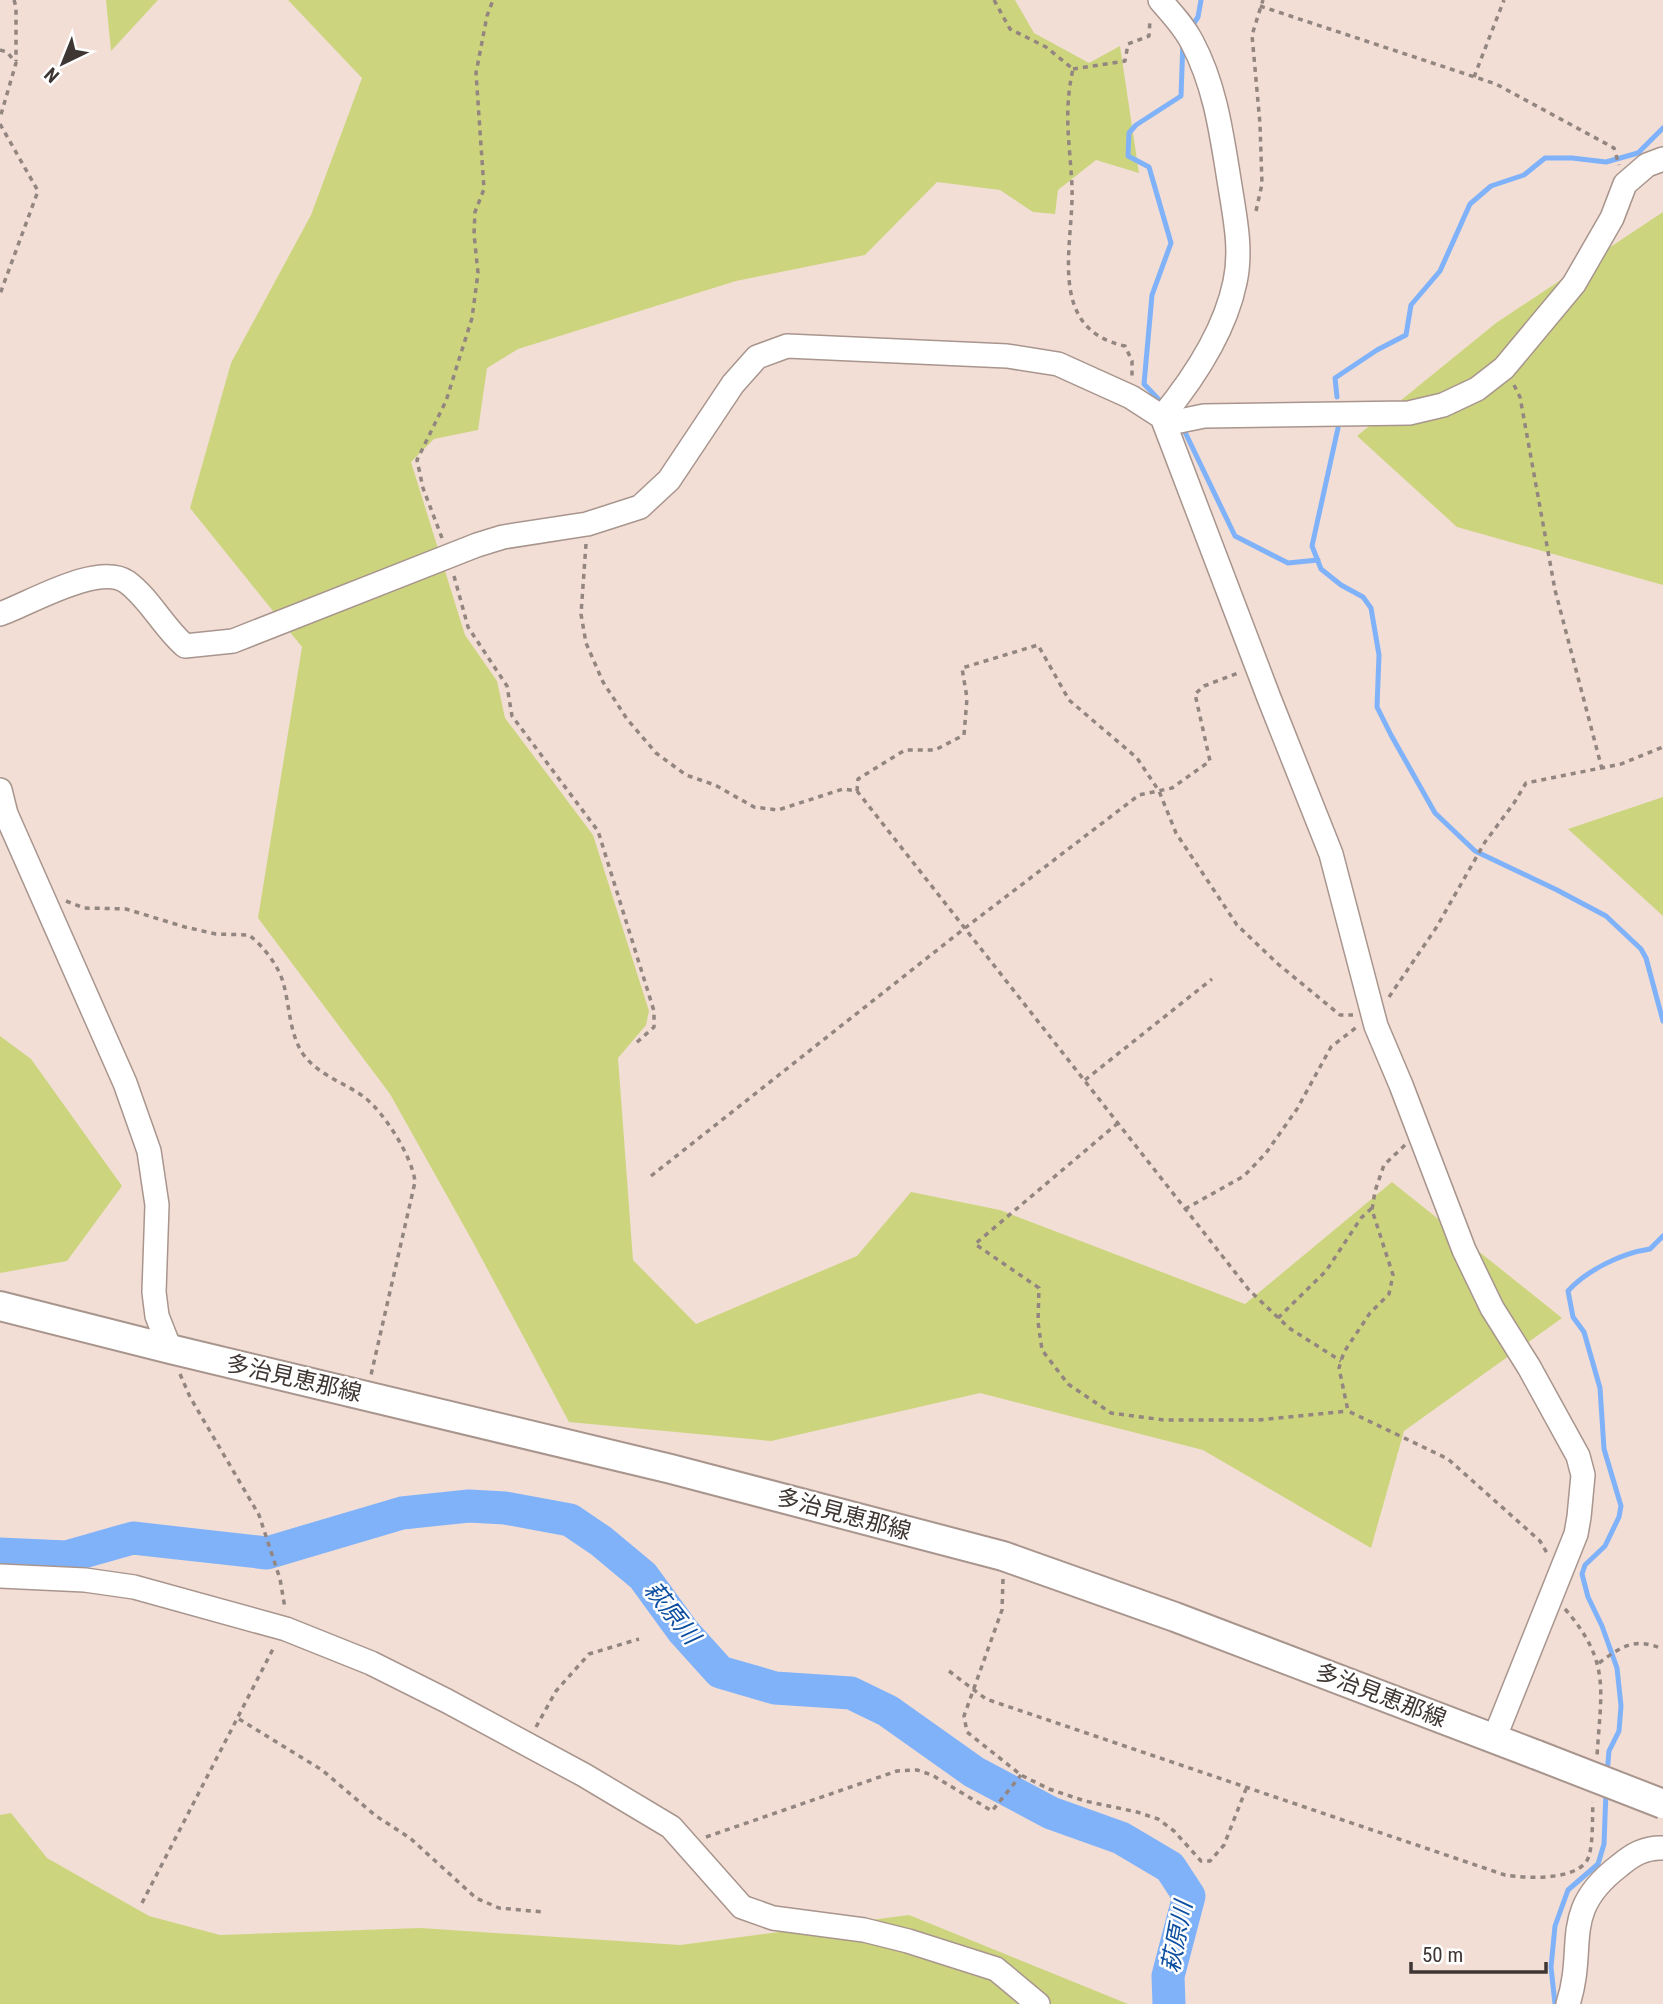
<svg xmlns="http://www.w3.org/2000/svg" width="1663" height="2004" font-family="'Roboto Condensed','Noto Sans JP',sans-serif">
<rect width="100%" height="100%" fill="#f2ded5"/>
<g fill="#ccd57e">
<polygon points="106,0 158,0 111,51"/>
<polygon points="288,0 1015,0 1034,33 1089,63 1120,46 1139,173 1096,160 1058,190 1055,214 1033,212 1000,190 937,182 865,255 736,281 518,349 487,368 478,430 434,439 411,462 465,635 497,681 505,718 593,835 649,1011 646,1025 618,1058 633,1260 696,1324 857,1256 911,1192 1000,1210 1245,1304 1392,1182 1562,1318 1404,1431 1371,1548 1203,1450 980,1393 771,1441 569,1422 474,1244 390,1094 258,918 302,647 190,508 231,363 311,215 362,78"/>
<polygon points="1663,212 1663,585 1457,527 1357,436 1496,323"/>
<polygon points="1663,797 1663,916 1568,829"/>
<polygon points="0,1036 31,1059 122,1186 67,1261 0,1273"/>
<polygon points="11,1813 47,1858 149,1916 220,1935 420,1928 680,1945 909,1915 1128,2004 0,2004 0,1815"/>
</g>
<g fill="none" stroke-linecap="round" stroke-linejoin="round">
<g stroke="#80b2fa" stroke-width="5">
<polyline points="1190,29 1198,17 1201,0"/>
<polyline points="1337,397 1335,378 1377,350 1406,335 1411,305 1440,271 1470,204 1491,186 1524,175 1545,158 1572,158 1606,162 1638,153 1663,128"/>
<polyline points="1163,404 1144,384 1152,295 1171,243 1149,167 1128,156 1129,133 1136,125 1181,96 1183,40"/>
<polyline points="1183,428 1235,536 1288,563 1318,560"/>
<polyline points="1338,428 1312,546 1321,569 1341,585 1363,597 1371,608 1379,655 1377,707 1391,735 1435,813 1475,851 1557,890 1606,916 1641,949 1646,958 1663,1021"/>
<path d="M 1607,1774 L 1609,1751 L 1619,1731 L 1621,1706 L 1617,1668 L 1602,1626 L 1588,1597 L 1582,1574 L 1585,1565 L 1605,1546 L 1619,1517 L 1621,1506 L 1604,1449 L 1600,1388 L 1584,1332 L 1573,1317 L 1568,1291 C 1587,1270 1622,1253 1650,1249 L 1663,1236"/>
<polyline points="1555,2004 1551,1967 1555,1926 1568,1890 1598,1864 1604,1844 1606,1791"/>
</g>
<polyline stroke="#80b2fa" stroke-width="33" points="0,1554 66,1557 133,1538 267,1553 402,1513 469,1506 505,1508 570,1520 601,1541 643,1576 683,1631 720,1672 775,1688 851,1693 888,1711 974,1772 1051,1813 1121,1838 1170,1867 1189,1896 1168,1976 1169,2004"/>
<defs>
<g id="minor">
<path d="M 1160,0 C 1172,14 1184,26 1192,42 C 1216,87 1222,137 1230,186 C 1235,218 1242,250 1235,282 C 1225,331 1194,378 1162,417"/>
<polyline points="1165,424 1204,416 1409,413 1443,405 1477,389 1504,368 1574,284 1612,218 1625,184 1647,165 1663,159"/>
<path d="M 0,614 C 29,604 98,562 127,582 C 150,599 163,627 185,646 L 233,641 L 477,545 L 503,537 L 587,524 L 640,507 L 669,480 L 733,384 L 757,357 L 787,346 L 1007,356 L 1058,364 L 1131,397 L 1162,417 L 1269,698 L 1331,854 L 1376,1026 L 1401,1085 L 1464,1250 L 1492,1308 L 1529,1367 L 1578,1456 L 1583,1475 L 1579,1517 L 1576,1534 L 1494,1739"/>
<polyline points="0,790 6,814 125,1083 149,1151 157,1205 154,1292 157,1316 170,1349"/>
<polyline points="0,1576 85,1580 134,1587 286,1629 371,1663 447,1701 584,1775 671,1827 742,1907 773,1918 864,1930 908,1941 996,1969 1038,2004"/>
<path d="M 1568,2004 C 1587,1945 1559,1912 1619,1866 C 1632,1855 1645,1847 1663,1848"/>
</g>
<polyline id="major" points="0,1306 170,1349 671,1469 1003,1556 1175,1617 1537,1755"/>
</defs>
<use href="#minor" stroke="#a8958d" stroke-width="26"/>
<use href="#major" stroke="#a8958d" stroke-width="32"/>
<g stroke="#938580" stroke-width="3.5" stroke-dasharray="5 5" stroke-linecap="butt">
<polyline points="14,0 16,7 16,61"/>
<path d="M 994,0 L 1010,29 L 1046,47 L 1073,69 C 1063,114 1070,143 1072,187 C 1074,244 1045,329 1125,346 L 1132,361 L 1132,378"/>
<polyline points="1260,6 1496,84 1614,148 1619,165"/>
<polyline points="0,50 7,52 16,63 0,118"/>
<polyline points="1073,69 1125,61 1128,44 1149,36 1150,20"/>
<polyline points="1474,77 1504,0"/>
<polyline points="0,124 38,191 0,294"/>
<polyline points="1256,211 1262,184 1260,124 1252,35 1263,0"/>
<polyline points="1514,385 1520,397 1555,590 1602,769"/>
<polyline points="442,538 423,488 417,460 446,401 472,318 478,273 474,234 475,212 484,189 476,73 487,16 493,0"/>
<polyline points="586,544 581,614 586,643 603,682 627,719 656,753 686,775 715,785 754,807 778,810 843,789 857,791 1249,1290 1289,1328 1341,1361"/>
<polyline points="454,576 468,627 507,686 512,716 598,831 654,1011 654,1027 635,1044"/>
<polyline points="857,791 858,779 905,750 935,750 964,735 967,698 962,668 1038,645 1069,700 1137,758 1159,791 1176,833 1237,925 1278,964 1340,1015 1353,1015"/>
<path d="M 66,901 L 84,908 L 126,909 L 185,927 L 216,934 L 249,935 C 263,946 278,965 283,982 C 290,1006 289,1033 303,1054 C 319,1076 344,1082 364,1097 C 384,1112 413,1158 415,1182 L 371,1375"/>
<polyline points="1389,997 1436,928 1485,842 1514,803 1526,783 1621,764 1663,747"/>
<polyline points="1085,1080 1212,979"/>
<polyline points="1118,1123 975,1244 1039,1288 1038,1322 1042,1350 1068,1384 1111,1413 1164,1420 1258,1420 1348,1411"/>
<polyline points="1405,1145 1384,1165 1375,1191 1372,1210 1393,1275 1389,1294 1370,1313 1344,1352 1341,1361 1339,1368 1348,1411 1448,1459 1540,1541 1547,1553"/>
<polyline points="651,1176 965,928 1139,795 1172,788 1210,761 1195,694 1204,686 1238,673"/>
<polyline points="1185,1209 1244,1176 1266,1153 1297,1109 1331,1047 1358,1026"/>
<polyline points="1278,1318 1326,1271 1361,1218 1373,1207"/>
<polyline points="180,1374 190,1397 259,1515 280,1579 285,1608"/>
<polyline points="1003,1579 1002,1610 964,1716 967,1732 1021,1775 1049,1789 1085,1801 1137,1812 1158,1819 1174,1831 1201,1861 1210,1861 1224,1845 1246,1789"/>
<path d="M 1565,1609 C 1611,1662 1601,1690 1597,1756"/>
<path d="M 1599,1663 C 1622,1646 1634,1637 1663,1649"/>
<path d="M 949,1671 L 986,1699 L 1505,1875 C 1526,1878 1571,1881 1586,1862 C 1594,1852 1592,1815 1593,1802"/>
<polyline points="239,1719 322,1770 376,1816 410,1838 476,1898 499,1908 543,1912"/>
<polyline points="536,1727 556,1691 589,1654 639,1639"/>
<polyline points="706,1837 897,1771 917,1770 932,1775 992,1811 1021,1775"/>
<polyline points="142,1903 274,1647"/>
</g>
<use href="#minor" stroke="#fff" stroke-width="23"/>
<use href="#major" stroke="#fff" stroke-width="28"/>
<defs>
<polyline id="major-bridge" points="1537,1755 1663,1804"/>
</defs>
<use href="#major-bridge" stroke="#a8958d" stroke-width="32" stroke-linecap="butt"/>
<use href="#major-bridge" stroke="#fff" stroke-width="28"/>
</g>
<g text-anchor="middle" stroke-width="5" stroke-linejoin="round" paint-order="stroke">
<g font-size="23" fill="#3e3633" stroke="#fff">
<text transform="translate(294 1378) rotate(13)" y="8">多治見恵那線</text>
<text transform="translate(844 1514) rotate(15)" y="8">多治見恵那線</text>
<text transform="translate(1381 1695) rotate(21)" y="8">多治見恵那線</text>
</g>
<g font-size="24" font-style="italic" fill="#0c4ea0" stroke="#fff">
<text transform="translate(672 1613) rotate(51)" y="8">萩原川</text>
<text transform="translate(1177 1937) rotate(-79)" y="8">萩原川</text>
</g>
</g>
<g transform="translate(63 63) rotate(223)" stroke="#ffffff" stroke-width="5" paint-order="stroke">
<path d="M0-5L12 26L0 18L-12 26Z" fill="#3e3633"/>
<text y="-10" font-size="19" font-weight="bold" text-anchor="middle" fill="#3e3633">N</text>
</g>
<path d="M1411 1962v10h135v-10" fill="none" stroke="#3e3633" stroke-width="3.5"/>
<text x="1422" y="1962" font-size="21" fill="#3e3633" stroke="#ffffff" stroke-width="5" paint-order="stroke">50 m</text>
</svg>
